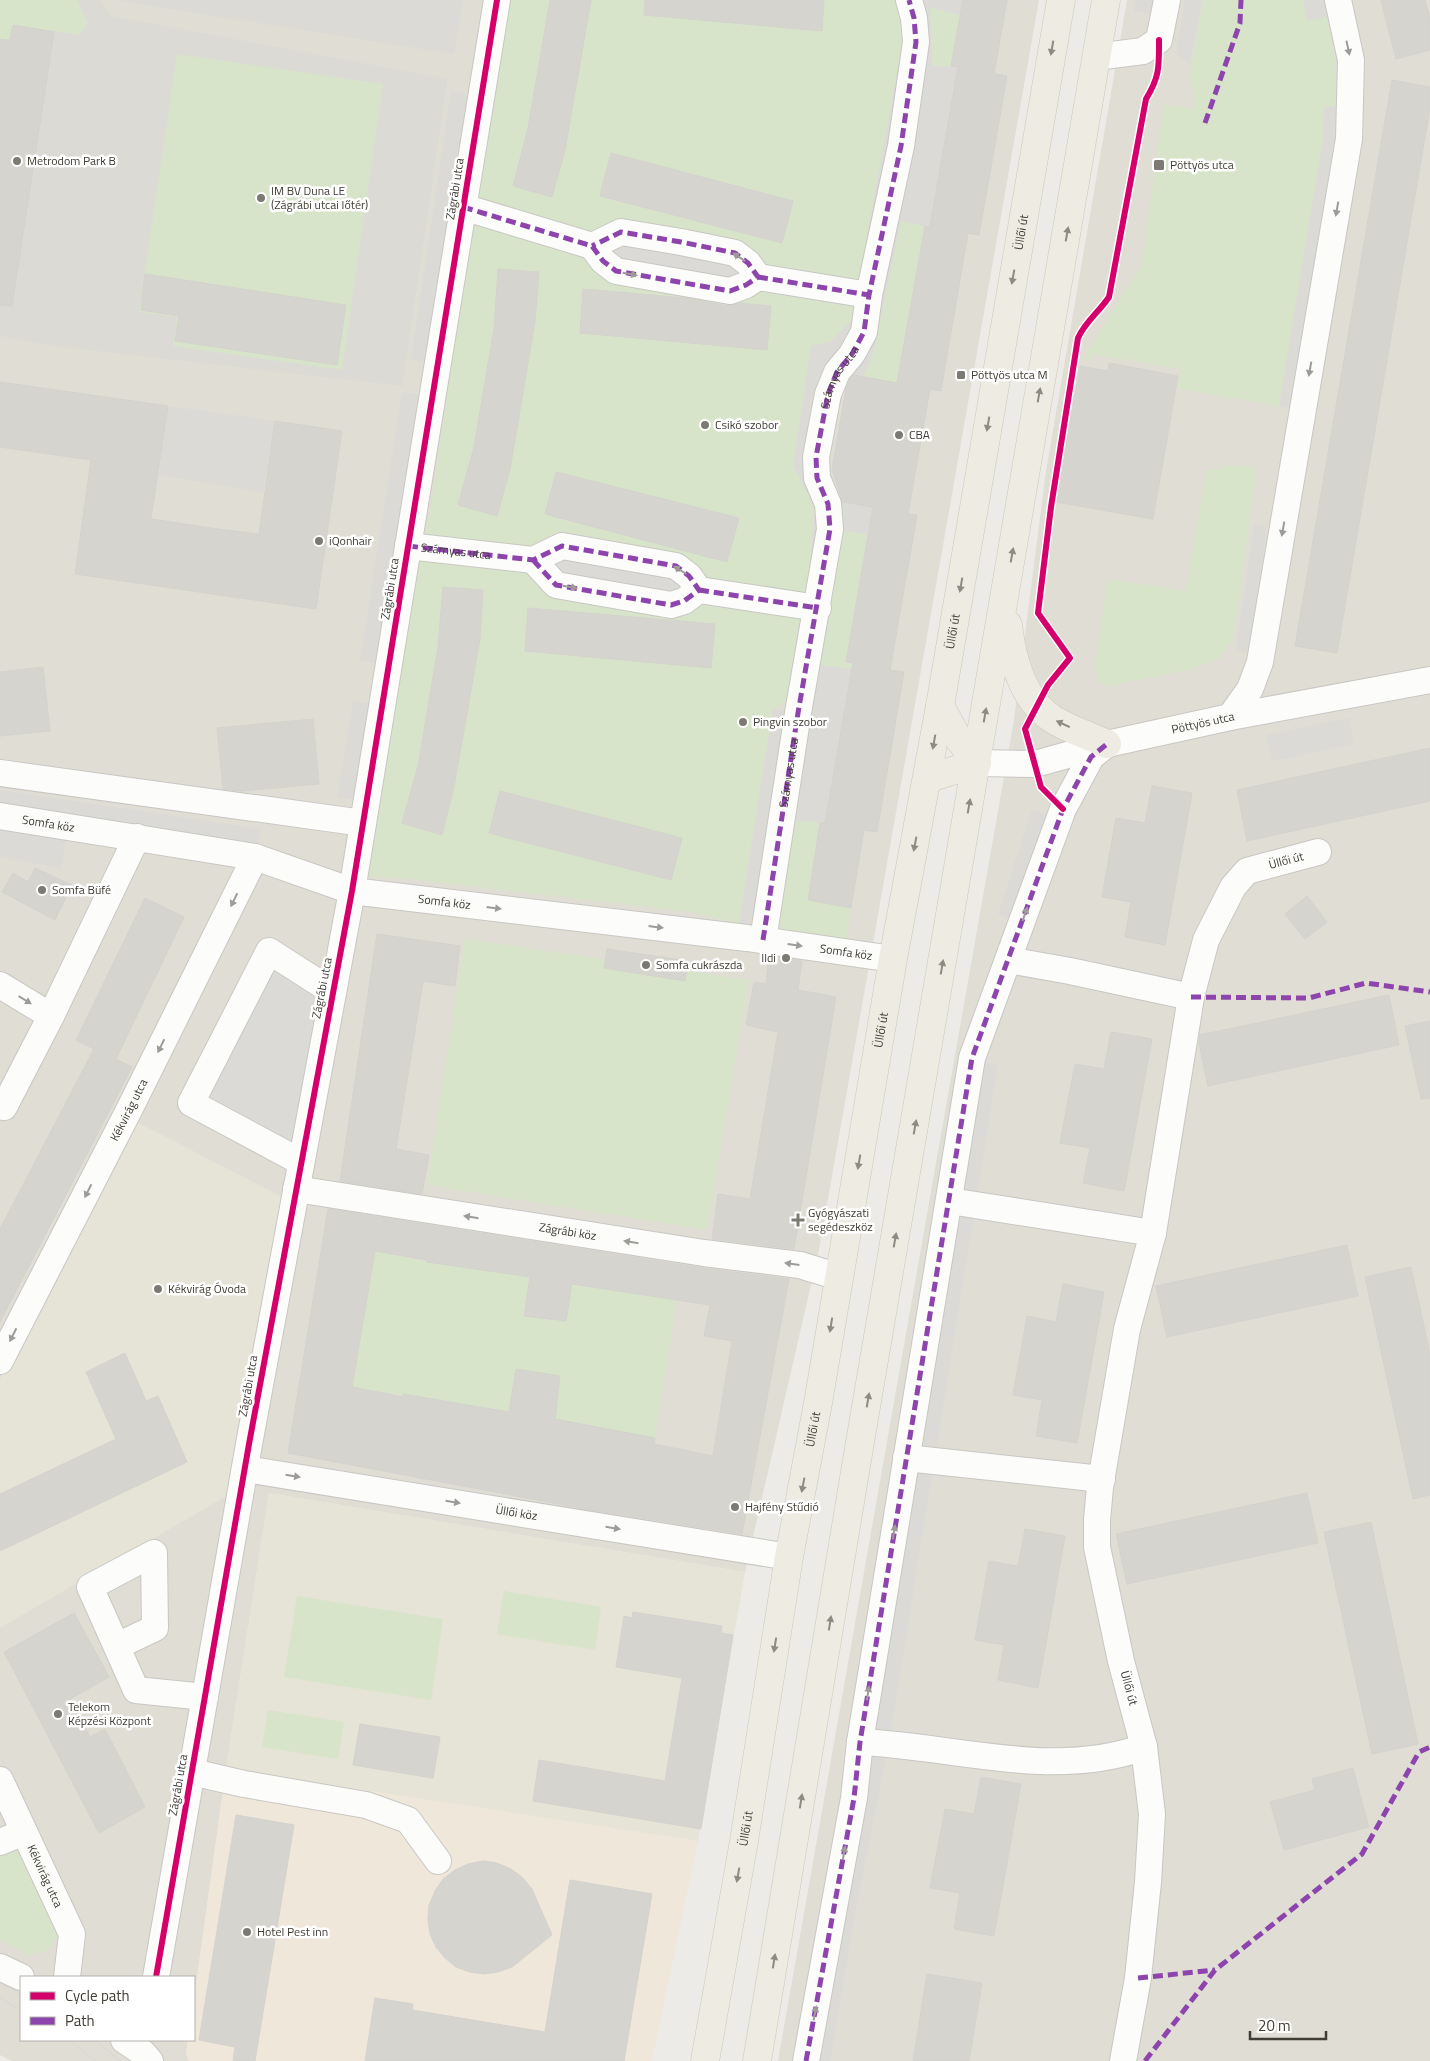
<svg xmlns="http://www.w3.org/2000/svg" width="1430" height="2061" font-family="'Titillium Web',sans-serif">
<rect width="100%" height="100%" fill="#ecebe7"/>
<g fill="#e0ddd4" fill-rule="evenodd">
<path d="M 0,0 L 1039,0 L 819,1250 L 745,1572 L 269,1493 L 226,1769 L 194,1999 L 194,1977 L 21,1977 L 21,2040 L 188,2040 L 186,2054 L 189,2061 L 12,2061 L 0,2055 ZM 448,79 L 403,385 L 54,345 Z"/>
<polygon points="1127,0 1430,0 1430,2061 778,2061 1014,720 1046,471"/>
</g>
<polygon fill="#eee7da" points="226,1769 698,1841 652,2061 189,2061 186,2054 188,2040 194,2040 194,1999"/>
<polygon fill="#dcdad5" points="0,0 100,0 111,16 448,79 403,386 53,346 0,336"/>
<g fill="#e6e3d7">
<polygon points="133,1120 286,1199 235,1491 0,1628 0,1379"/>
<polygon points="269,1493 745,1572 698,1841 226,1769"/>
</g>
<g fill="#d8e4c9">
<polygon points="0,0 77,0 88,23 80,35 13,25 10,40 0,39"/>
<polygon points="511,0 908,0 903,41 851,322 830,342 793,466 815,508 810,567 788,701 773,709 739,923 692,912 400,878 363,876 409,609 430,511 474,211"/>
<polygon points="1203,0 1303,0 1307,21 1327,17 1335,56 1336,107 1324,106 1323,140 1279,406 1178,389 1181,369 1094,354 1088,362 1084,361 1088,351 1142,264 1164,105 1197,109 1190,74"/>
<polygon points="929,7 960,15 951,66 932,66"/>
<polygon points="177,54 383,84 342,370 173,346 177,317 139,312"/>
<polygon points="901,221 925,226 897,383 863,377 874,350"/>
<polygon points="1236,465 1257,468 1233,640 1218,659 1188,670 1106,686 1098,680 1095,667 1107,583 1114,580 1186,591 1206,471"/>
<polygon points="844,531 868,534 846,662 853,663 852,669 818,665"/>
<polygon points="794,820 820,823 808,900 851,908 846,943 778,931"/>
<polygon points="465,939 749,980 707,1230 427,1185"/>
<polygon points="375,1251 427,1262 530,1277 524,1316 566,1321 572,1284 677,1300 655,1438 555,1419 560,1377 516,1369 509,1412 352,1387"/>
<polygon points="504,1591 601,1607 595,1650 497,1634"/>
<polygon points="297,1596 443,1619 431,1700 284,1677"/>
<polygon points="268,1710 344,1722 338,1759 262,1747"/>
<polygon points="15,1845 59,1934 48,1950 28,1955 0,1939 0,1849"/>
</g>
<g fill="#dbdad7">
<polygon points="114,0 463,0 454,54"/>
<polygon points="908,0 963,0 960,15 930,7 932,66 958,67 930,227 901,221 874,350 863,377 838,372 816,457 831,499 873,507 868,534 844,531 818,665 852,669 825,823 794,820 765,929 739,923 773,709 798,713 815,508 793,466 811,346 830,342 851,321 903,41"/>
<polygon points="1136,0 1155,0 1153,14 1134,11"/>
<polygon points="1185,0 1202,0 1190,64 1176,53"/>
<polygon points="1303,0 1324,0 1327,17 1307,21"/>
<polygon points="451,91 473,95 433,363 411,360"/>
<polygon points="1324,106 1336,107 1335,137 1291,408 1279,406 1323,140"/>
<polygon points="606,238 735,253 746,285 616,271"/>
<polygon points="402,392 428,396 385,665 360,661"/>
<polygon points="168,406 275,421 263,492 159,475"/>
<polygon points="1254,525 1267,527 1249,652 1236,650"/>
<polygon points="558,541 683,561 709,592 546,592"/>
<polygon points="353,701 379,705 364,801 337,797"/>
<polygon points="1349,718 1354,744 1272,761 1266,735"/>
<polygon points="0,790 261,829 255,857 68,827 61,868 0,857"/>
<polygon points="1032,809 1059,819 1022,924 998,914"/>
<polygon points="271,937 325,971 292,1170 180,1110"/>
<polygon points="972,1058 998,1065 889,1743 856,1909 830,2061 806,2061"/>
</g>
<g fill="#d5d4cf" stroke="#d4d2cd" fill-rule="evenodd">
<polygon points="550,0 591,0 565,150 552,197 513,186 528,128"/>
<polygon points="645,0 824,0 822,31 644,15"/>
<polygon points="963,0 1007,0 994,74 1007,76 979,235 968,233 941,391 930,389 908,514 917,515 890,670 904,672 877,832 864,830 851,908 808,900 820,823 825,823 853,663 846,662 873,507 843,502 832,470 846,389 850,380 854,375 897,383 925,226 930,227 958,67 951,66"/>
<polygon points="1381,0 1425,0 1430,19 1430,50 1396,59"/>
<polygon points="13,25 54,32 12,306 0,305 0,39 10,40"/>
<polygon points="1392,80 1430,87 1430,108 1337,653 1295,646"/>
<polygon points="611,153 793,201 782,243 600,196"/>
<polygon points="498,269 539,272 535,321 510,469 497,516 458,505 474,447 494,329"/>
<polygon points="145,274 346,305 337,365 175,341 179,316 141,310"/>
<polygon points="583,289 686,298 727,306 740,303 771,306 767,350 580,333"/>
<polygon points="1109,363 1178,376 1153,519 1056,502 1080,366 1108,371"/>
<polygon points="0,382 168,406 151,519 218,529 259,534 275,421 342,431 316,609 75,574 91,460 0,447"/>
<polygon points="556,472 739,518 727,562 545,514"/>
<polygon points="443,587 483,590 480,639 454,787 442,835 402,823 418,766 428,706 438,647"/>
<polygon points="528,608 715,624 711,668 525,651"/>
<polygon points="43,667 50,731 0,736 0,672"/>
<polygon points="313,719 319,784 241,791 223,789 217,728"/>
<polygon points="1430,748 1430,801 1247,841 1237,790"/>
<polygon points="1152,786 1192,793 1165,945 1125,937 1131,902 1102,897 1116,818 1145,823"/>
<polygon points="500,791 682,838 671,880 489,833"/>
<polygon points="35,868 72,885 55,920 2,892 13,873 28,882"/>
<polygon points="1307,896 1327,922 1305,939 1285,914"/>
<polygon points="145,898 184,917 116,1059 132,1067 0,1322 0,1229 94,1049 76,1040"/>
<polygon points="377,934 460,946 455,986 423,981 396,1149 429,1155 422,1194 340,1181"/>
<polygon points="607,949 688,961 685,981 604,968"/>
<polygon points="769,956 802,961 798,990 836,997 794,1249 712,1239 718,1194 750,1199 778,1032 746,1025 754,982 766,984"/>
<polygon points="1389,995 1399,1045 1208,1086 1199,1043 1200,1035"/>
<polygon points="1430,1021 1430,1098 1421,1099 1405,1026"/>
<polygon points="1111,1032 1152,1039 1124,1191 1083,1183 1090,1148 1060,1143 1075,1064 1104,1069"/>
<path d="M 328,1209 L 702,1268 L 789,1279 L 742,1534 L 585,1509 L 288,1453 ZM 375,1251 L 427,1260 L 427,1262 L 530,1277 L 524,1316 L 566,1321 L 572,1284 L 710,1305 L 704,1336 L 732,1341 L 713,1456 L 654,1444 L 655,1438 L 555,1419 L 560,1376 L 516,1369 L 509,1412 L 403,1394 L 403,1397 L 352,1387 Z"/>
<polygon points="1347,1245 1358,1296 1167,1337 1156,1286"/>
<polygon points="1411,1267 1430,1354 1430,1495 1413,1499 1365,1277"/>
<polygon points="1063,1284 1104,1292 1077,1443 1036,1436 1042,1400 1013,1395 1027,1316 1056,1322"/>
<polygon points="125,1353 146,1401 158,1396 187,1462 0,1551 0,1494 116,1439 86,1372"/>
<polygon points="1307,1493 1318,1543 1127,1584 1116,1534"/>
<polygon points="1371,1522 1418,1744 1372,1754 1324,1532"/>
<polygon points="1025,1529 1065,1536 1038,1688 998,1680 1004,1645 975,1640 989,1561 1018,1566"/>
<polygon points="633,1612 722,1626 721,1633 733,1635 701,1829 533,1801 539,1760 665,1781 682,1678 616,1667 624,1616 632,1618"/>
<polygon points="74,1613 109,1677 70,1699 90,1737 105,1729 145,1807 99,1833 4,1652"/>
<polygon points="360,1724 440,1737 433,1778 353,1765"/>
<polygon points="1353,1768 1369,1827 1284,1850 1270,1802 1315,1790 1312,1779"/>
<polygon points="981,1777 1021,1784 994,1936 954,1929 960,1893 930,1888 945,1809 974,1814"/>
<polygon points="236,1815 294,1825 255,2061 233,2061 235,2047 199,2040"/>
<polygon points="483,1861 497,1863 511,1869 523,1878 532,1889 552,1935 512,1967 498,1972 484,1974 470,1972 456,1967 445,1958 436,1947 430,1934 428,1919 429,1905 435,1891 443,1879 455,1870 468,1864"/>
<polygon points="570,1880 652,1894 624,2061 365,2061 375,1998 413,2004 412,2010 545,2032"/>
<polygon points="927,1974 982,1983 969,2061 913,2061"/>
</g>
<g fill="none" stroke-linecap="round" stroke-linejoin="round">
<defs>
<g id="minor">
<polyline points="1096,57 1143,51 1159,40 1167,0"/>
<polyline points="463,207 592,246 603,261 616,271 730,291 746,285 758,277 748,263 735,253 681,242 621,232 592,246"/>
<polyline points="758,277 869,295"/>
<polyline points="408,546 533,560 562,546 676,566 689,576 699,590 684,601 671,605 556,585 533,560"/>
<polyline points="699,590 818,608"/>
<polyline points="1230,717 1250,689 1260,662 1349,139 1351,60 1338,0"/>
<path id="s1" d="M 977,763 L 1035,764 L 1107,744 L 1230,717 L 1430,680"/>
<polyline points="0,773 363,823"/>
<path id="s2" d="M 0,816 L 255,857 L 352,891 L 747,938 L 893,959"/>
<path id="s3" d="M 763,940 L 798,713 L 830,529 L 828,504 L 817,478 L 816,457 L 828,394 L 837,372 L 852,354 L 864,332 L 869,295 L 901,146 L 916,42 L 914,18 L 909,0"/>
<polyline points="1008,960 1070,971 1191,997"/>
<polyline points="0,985 51,1016"/>
<polyline points="4,1107 51,1016 137,837"/>
<polyline points="301,1162 191,1103 269,951 333,992"/>
<path id="s4" d="M 296,1189 L 704,1253 L 800,1265 L 839,1277"/>
<polyline points="950,1201 1153,1233"/>
<path id="s5" d="M 0,1361 L 130,1108 L 255,857"/>
<polyline points="906,1458 1102,1479"/>
<path id="s6" d="M 245,1469 L 789,1557"/>
<polyline points="117,1646 155,1628 154,1553 90,1587 136,1690 205,1697"/>
<path d="M 860,1742 C 954,1746 1052,1780 1144,1747"/>
<polyline points="192,1772 244,1784 366,1805 408,1820 438,1861"/>
<path id="s7" d="M 0,1780 L 72,1934 L 67,1977"/>
<polyline points="0,1842 24,1832"/>
<polyline points="0,1967 21,1977"/>
<polyline points="156,1977 249,1444 352,891 497,0"/>
<polyline points="124,2040 143,2053 150,2061"/>
<polyline points="806,2061 854,1798 860,1742 972,1058 1063,809 1091,757 1107,744"/>
<path id="s8" d="M 1123,2061 L 1138,1978 L 1148,1882 L 1152,1814 L 1144,1747 L 1121,1661 L 1097,1547 L 1097,1520 L 1100,1487 L 1127,1329 L 1153,1233 L 1191,997 L 1206,940 L 1233,887 L 1247,871 L 1318,852"/>
</g>
<g id="major">
<path d="M 1008,625 C 1012,659 1022,701 1054,720 C 1071,730 1090,736 1107,744"/>
<polyline points="940,706 956,735 977,763"/>
<polyline points="927,779 977,763"/>
<path id="s9" d="M 705,2061 L 744,1841 L 789,1557 L 818,1403 L 893,959 L 940,706 L 1061,0"/>
<polyline points="757,2061 859,1448 1106,0"/>
</g>
</defs>
<use href="#minor" stroke="#c8c7c3" stroke-width="28"/>
<use href="#major" stroke="#ccc7b7" stroke-width="29"/>
<use href="#minor" stroke="#fcfcfb" stroke-width="26"/>
<use href="#major" stroke="#eeebe3" stroke-width="28"/>
<g stroke="#d7d7d6" stroke-width="1">
<polyline points="0,1983 21,1994"/>
<polyline points="0,1998 21,2010"/>
<polyline points="69,2040 95,2061"/>
<polyline points="95,2040 120,2061"/>
</g>
<g stroke="#8e44ad" stroke-width="5" stroke-dasharray="10 5" stroke-linecap="butt">
<polyline points="1205,123 1240,23 1241,0"/>
<polyline points="463,207 592,246 603,261 616,271 730,291 746,285 758,277 748,263 735,253 681,242 621,232 592,246"/>
<polyline points="758,277 869,295"/>
<path id="s10" d="M 408,546 L 533,560 L 562,546 L 676,566 L 689,576 L 699,590 L 684,601 L 671,605 L 556,585 L 533,560"/>
<polyline points="699,590 818,608"/>
<polyline points="763,940 798,713 830,529 828,504 817,478 816,457 828,394 837,372 852,354 864,332 869,295 901,146 916,42 914,18 909,0"/>
<polyline points="1191,997 1309,998 1366,983 1430,992"/>
<polyline points="1138,1978 1215,1970"/>
<polyline points="806,2061 854,1798 860,1742 972,1058 1063,809 1091,757 1107,744"/>
<polyline points="1145,2061 1215,1970 1362,1854 1419,1752 1430,1747"/>
</g>
<defs>
<g id="cycleway">
<path d="M 1063,809 L 1041,787 L 1025,729 L 1048,685 L 1070,658 L 1038,613 L 1051,507 L 1078,338 C 1085,322 1099,312 1109,297 L 1146,99 C 1160,76 1159,66 1159,40"/>
<polyline points="156,1977 249,1444 352,891 497,0"/>
</g>
</defs>
<use href="#cycleway" stroke="#fff" stroke-width="9"/>
<use href="#cycleway" stroke="#d6006c" stroke-width="6"/>
</g>
<defs><path id="oneway-solid" d="M-6-.8H1V-3.2L6.5 0L1 3.2V.8H-6Z" transform="scale(1.25)"/></defs>
<g fill="#8e8b83">
<use href="#oneway-solid" transform="translate(1052 48) rotate(100)"/>
<use href="#oneway-solid" transform="translate(1067 234) rotate(-80)"/>
<use href="#oneway-solid" transform="translate(1013 277) rotate(100)"/>
<use href="#oneway-solid" transform="translate(1039 395) rotate(-80)"/>
<use href="#oneway-solid" transform="translate(988 424) rotate(100)"/>
<use href="#oneway-solid" transform="translate(1012 555) rotate(-80)"/>
<use href="#oneway-solid" transform="translate(961 585) rotate(100)"/>
<use href="#oneway-solid" transform="translate(985 715) rotate(-80)"/>
<use href="#oneway-solid" transform="translate(1063 724) rotate(-155)"/>
<use href="#oneway-solid" transform="translate(934 742) rotate(100)"/>
<use href="#oneway-solid" transform="translate(969 806) rotate(-80)"/>
<use href="#oneway-solid" transform="translate(915 844) rotate(101)"/>
<use href="#oneway-solid" transform="translate(942 967) rotate(-80)"/>
<use href="#oneway-solid" transform="translate(915 1127) rotate(-80)"/>
<use href="#oneway-solid" transform="translate(859 1162) rotate(100)"/>
<use href="#oneway-solid" transform="translate(895 1240) rotate(-80)"/>
<use href="#oneway-solid" transform="translate(831 1325) rotate(99)"/>
<use href="#oneway-solid" transform="translate(868 1400) rotate(-80)"/>
<use href="#oneway-solid" transform="translate(803 1485) rotate(101)"/>
<use href="#oneway-solid" transform="translate(830 1623) rotate(-81)"/>
<use href="#oneway-solid" transform="translate(775 1645) rotate(99)"/>
<use href="#oneway-solid" transform="translate(801 1801) rotate(-81)"/>
<use href="#oneway-solid" transform="translate(738 1875) rotate(100)"/>
<use href="#oneway-solid" transform="translate(774 1961) rotate(-81)"/>
</g>
<g fill="#9e9c98">
<use href="#oneway-solid" transform="translate(1348 48) rotate(78)"/>
<use href="#oneway-solid" transform="translate(1337 209) rotate(100)"/>
<use href="#oneway-solid" transform="translate(739 257) rotate(-147)"/>
<use href="#oneway-solid" transform="translate(630 274) rotate(10)"/>
<use href="#oneway-solid" transform="translate(1310 369) rotate(100)"/>
<use href="#oneway-solid" transform="translate(1283 529) rotate(100)"/>
<use href="#oneway-solid" transform="translate(680 570) rotate(-148)"/>
<use href="#oneway-solid" transform="translate(570 587) rotate(10)"/>
<use href="#oneway-solid" transform="translate(234 900) rotate(116)"/>
<use href="#oneway-solid" transform="translate(494 908) rotate(7)"/>
<use href="#oneway-solid" transform="translate(1025 914) rotate(-70)"/>
<use href="#oneway-solid" transform="translate(656 927) rotate(7)"/>
<use href="#oneway-solid" transform="translate(795 945) rotate(8)"/>
<use href="#oneway-solid" transform="translate(25 1000) rotate(31)"/>
<use href="#oneway-solid" transform="translate(161 1046) rotate(116)"/>
<use href="#oneway-solid" transform="translate(88 1191) rotate(117)"/>
<use href="#oneway-solid" transform="translate(471 1217) rotate(-171)"/>
<use href="#oneway-solid" transform="translate(631 1242) rotate(-171)"/>
<use href="#oneway-solid" transform="translate(792 1264) rotate(-172)"/>
<use href="#oneway-solid" transform="translate(13 1335) rotate(117)"/>
<use href="#oneway-solid" transform="translate(293 1476) rotate(9)"/>
<use href="#oneway-solid" transform="translate(453 1502) rotate(9)"/>
<use href="#oneway-solid" transform="translate(613 1528) rotate(9)"/>
<use href="#oneway-solid" transform="translate(894 1532) rotate(-81)"/>
<use href="#oneway-solid" transform="translate(868 1693) rotate(-81)"/>
<use href="#oneway-solid" transform="translate(844 1853) rotate(-80)"/>
<use href="#oneway-solid" transform="translate(815 2013) rotate(-79)"/>
</g>
<g fill="#7c7a73" stroke="#fff" stroke-width="2">
<circle cx="17" cy="161" r="5"/>
<rect x="1153" y="159" width="12" height="12" rx="2.5"/>
<circle cx="261" cy="198" r="5"/>
<rect x="956" y="370" width="10" height="10" rx="2.5"/>
<circle cx="705" cy="425" r="5"/>
<circle cx="899" cy="435" r="5"/>
<circle cx="319" cy="541" r="5"/>
<circle cx="743" cy="722" r="5"/>
<circle cx="42" cy="890" r="5"/>
<circle cx="786" cy="958" r="5"/>
<circle cx="646" cy="965" r="5"/>
<path d="M795.5 1212.5h5v5h5v5h-5v5h-5v-5h-5v-5h5z"/>
<circle cx="158" cy="1289" r="5"/>
<circle cx="735" cy="1507" r="5"/>
<circle cx="58" cy="1714" r="5"/>
<circle cx="247" cy="1932" r="5"/>
</g>
<g text-anchor="middle" stroke-width="5" stroke-linejoin="round" paint-order="stroke">
<g font-size="12" fill="#403d34" stroke="#fff" text-anchor="start">
<text x="27" y="165">Metrodom Park B</text>
<text x="1170" y="169">Pöttyös utca</text>
<text x="271" y="195">IM BV Duna LE<tspan x="271" dy="14">(Zágrábi utcai lőtér)</tspan></text>
<text x="971" y="379">Pöttyös utca M</text>
<text x="715" y="429">Csikó szobor</text>
<text x="909" y="439">CBA</text>
<text x="329" y="545">iQonhair</text>
<text x="753" y="726">Pingvin szobor</text>
<text x="52" y="894">Somfa Büfé</text>
<text x="776" y="962" text-anchor="end">Ildi</text>
<text x="656" y="969">Somfa cukrászda</text>
<text x="808" y="1217">Gyógyászati<tspan x="808" dy="14">segédeszköz</tspan></text>
<text x="168" y="1293">Kékvirág Óvoda</text>
<text x="745" y="1511">Hajfény Stűdió</text>
<text x="68" y="1711">Telekom<tspan x="68" dy="14">Képzési Központ</tspan></text>
<text x="257" y="1936">Hotel Pest inn</text>
</g>
<g font-size="12" fill="#403d34" stroke="#fff">
<text transform="translate(455 189) rotate(-81)" y="4">Zágrábi utca</text>
<text dy="4" stroke="none"><textPath href="#s9" startOffset="1856">Üllői út</textPath></text>
<text dy="4" stroke="none"><textPath href="#s3" startOffset="575">Szárnyas utca</textPath></text>
<text dy="4" stroke="none"><textPath href="#s10" startOffset="48">Szárnyas utca</textPath></text>
<text transform="translate(390 589) rotate(-81)" y="4">Zágrábi utca</text>
<text dy="4" stroke="none"><textPath href="#s9" startOffset="1451">Üllői út</textPath></text>
<text dy="4" stroke="none"><textPath href="#s1" startOffset="231">Pöttyös utca</textPath></text>
<text dy="4" stroke="none"><textPath href="#s3" startOffset="169">Szárnyas utca</textPath></text>
<text dy="4" stroke="none"><textPath href="#s2" startOffset="49">Somfa köz</textPath></text>
<text dy="4" stroke="none"><textPath href="#s8" startOffset="1261">Üllői út</textPath></text>
<text dy="4" stroke="none"><textPath href="#s2" startOffset="454">Somfa köz</textPath></text>
<text dy="4" stroke="none"><textPath href="#s2" startOffset="859">Somfa köz</textPath></text>
<text transform="translate(322 988) rotate(-79)" y="4">Zágrábi utca</text>
<text dy="4" stroke="none"><textPath href="#s9" startOffset="1046">Üllői út</textPath></text>
<text dy="4" stroke="none"><textPath href="#s5" startOffset="282">Kékvirág utca</textPath></text>
<text dy="4" stroke="none"><textPath href="#s4" startOffset="275">Zágrábi köz</textPath></text>
<text transform="translate(248 1386) rotate(-80)" y="4">Zágrábi utca</text>
<text dy="4" stroke="none"><textPath href="#s9" startOffset="641">Üllői út</textPath></text>
<text dy="4" stroke="none"><textPath href="#s6" startOffset="275">Üllői köz</textPath></text>
<text transform="translate(1129 1688) rotate(75)" y="4">Üllői út</text>
<text transform="translate(178 1785) rotate(-80)" y="4">Zágrábi utca</text>
<text dy="4" stroke="none"><textPath href="#s9" startOffset="236">Üllői út</textPath></text>
<text dy="4" stroke="none"><textPath href="#s7" startOffset="106">Kékvirág utca</textPath></text>
</g>
</g>
<rect x="20" y="1976" width="175" height="65" fill="#ffffff" stroke="#b3b1ae"/>
<rect x="30" y="1992" width="25" height="8" fill="#d6006c" stroke="#b3b1ae"/>
<text x="65" y="2001" font-size="15" fill="#403d34">Cycle path</text>
<rect x="30" y="2017" width="25" height="8" fill="#8e44ad" stroke="#b3b1ae"/>
<text x="65" y="2026" font-size="15" fill="#403d34">Path</text>
<path d="M1250 2031v8h76v-8" fill="none" stroke="#403d34" stroke-width="2.5"/>
<text x="1258" y="2031" font-size="15" fill="#403d34" stroke="#ffffff" stroke-width="4" paint-order="stroke">20 m</text>
</svg>
